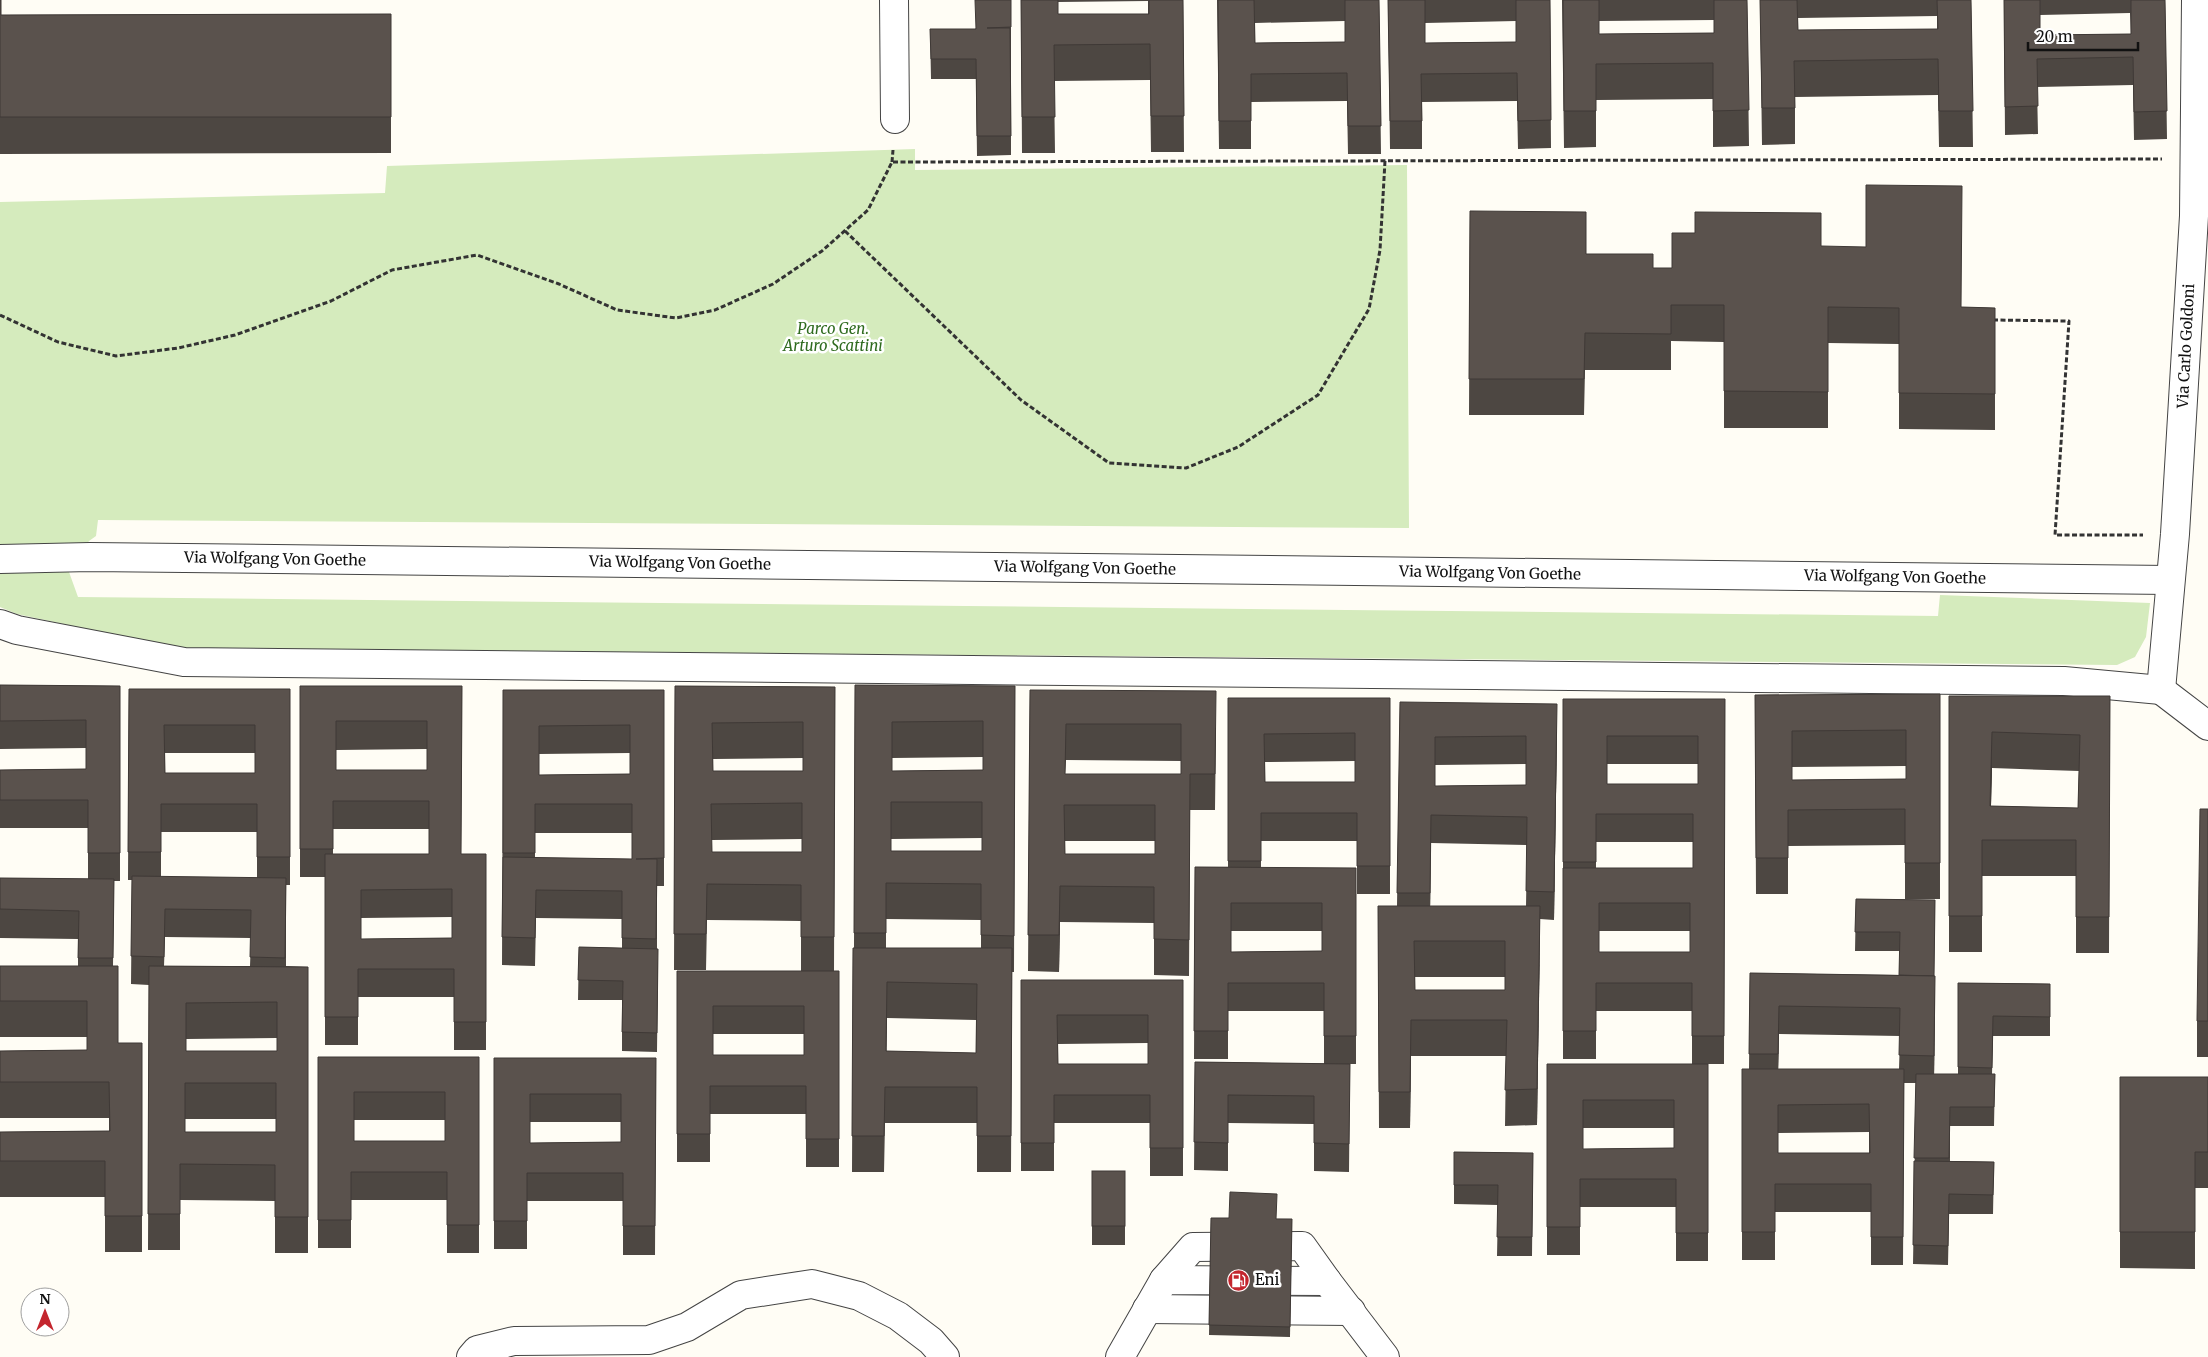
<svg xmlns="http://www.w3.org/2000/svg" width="2208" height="1357" font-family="Merriweather,serif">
<rect width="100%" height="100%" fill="#fffdf5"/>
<polygon fill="#d5ebbd" points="915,149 915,170 1407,165 1409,528 98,520 96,536 89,541 69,572 78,597 1938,616 1940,595 2150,603 2146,637 2135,657 2117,665 174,648 17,614 0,607 0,202 385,193 387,166"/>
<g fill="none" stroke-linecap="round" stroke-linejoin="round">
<defs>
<g id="minor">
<polyline points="894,0 895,119"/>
<polyline points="0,559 90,557 2170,580"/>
<polyline points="0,624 17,630 184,662 2064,681 2161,690"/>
<polyline points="2161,690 2175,534 2194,216 2196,0"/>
<polyline points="2161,690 2208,726"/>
<polyline points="1164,1280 1193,1247 1302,1246 1327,1281"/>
<polyline points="1147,1309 1351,1311"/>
<polyline points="471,1357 477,1350 514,1341 649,1340 687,1327 741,1295 812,1284 859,1296 898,1316 931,1341 945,1357"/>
<polyline points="1120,1357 1164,1280 1327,1281 1385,1357"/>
</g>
</defs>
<use href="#minor" stroke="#444" stroke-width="30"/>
<g stroke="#333" stroke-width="3" stroke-dasharray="5 2.5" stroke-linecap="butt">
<polyline points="892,162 893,150"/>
<polyline points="845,231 1021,400 1109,463 1186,468 1238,447 1318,395 1369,309 1380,250 1385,161"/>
<polyline points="0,315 58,342 116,356 178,348 235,335 331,301 392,270 477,255 559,284 617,310 676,318 715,310 773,284 822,251 868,210 892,162 2162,159"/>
<polyline points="1993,320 2069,321 2055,535 2143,535"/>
</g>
<use href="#minor" stroke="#fff" stroke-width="28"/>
</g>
<g fill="#4d4742" fill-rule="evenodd">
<polygon points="0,0 1,15 391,14 391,153 0,154"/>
<polygon points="1011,0 1011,155 977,156 976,79 931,79 930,29 975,29"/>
<path d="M 1021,0 L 1183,0 L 1184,152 L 1151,152 L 1150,80 L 1054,81 L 1055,153 L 1022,153 ZM 1148,1 L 1148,14 L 1058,14 L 1058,2 Z"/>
<path d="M 1217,0 L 1379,0 L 1381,154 L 1348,154 L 1347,101 L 1251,102 L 1251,149 L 1219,149 ZM 1345,21 L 1345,42 L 1255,43 L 1255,23 Z"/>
<path d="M 1388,0 L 1550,0 L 1551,148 L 1518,149 L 1517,101 L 1422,102 L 1422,149 L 1390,149 ZM 1516,21 L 1516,42 L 1425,43 L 1425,23 Z"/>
<path d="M 1562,0 L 1747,0 L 1749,146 L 1713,147 L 1713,99 L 1596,100 L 1596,147 L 1564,148 ZM 1714,20 L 1714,33 L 1599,34 L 1599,21 Z"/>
<path d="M 1760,0 L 1971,0 L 1973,147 L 1939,147 L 1938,95 L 1795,97 L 1795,144 L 1762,145 ZM 1937,16 L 1937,29 L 1798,30 L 1798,18 Z"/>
<path d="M 2004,0 L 2165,0 L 2167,139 L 2134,140 L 2133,85 L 2037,87 L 2038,134 L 2005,135 ZM 2130,13 L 2131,34 L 2040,35 L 2040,15 Z"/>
<polygon points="1470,211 1586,254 1653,268 1672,268 1821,246 1961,307 1995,308 1995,430 1899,429 1899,344 1828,343 1828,428 1724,428 1724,342 1671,341 1671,370 1585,370 1584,415 1469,415"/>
<polygon points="0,685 120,686 120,881 114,881 113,966 118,1043 142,1043 142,1252 105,1252 105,1197 0,1197 0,1132 109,1131 109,1118 0,1118 0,1051 87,1050 87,1037 0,1037 0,966 78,966 78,939 0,938 0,878 88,879 88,828 0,828 0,770 86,769 86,748 0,749"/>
<path d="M 855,685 L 1015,686 L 1014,972 L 1012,972 L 1011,1172 L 977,1172 L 977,1123 L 885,1123 L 884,1172 L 852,1172 L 853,948 L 854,948 ZM 983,757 L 983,770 L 892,771 L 892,758 ZM 982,838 L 982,851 L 891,851 L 891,839 ZM 886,919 L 981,920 L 981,948 L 886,948 ZM 887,1018 L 976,1020 L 976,1053 L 886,1051 Z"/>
<path d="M 300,686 L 462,686 L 461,854 L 486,854 L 486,1050 L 454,1050 L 454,997 L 358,997 L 358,1045 L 325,1045 L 325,877 L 300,877 ZM 427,749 L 427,770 L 336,770 L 336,750 ZM 333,829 L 429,829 L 429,854 L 333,854 ZM 452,917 L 452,938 L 361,939 L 361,918 Z"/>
<path d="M 675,686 L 835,687 L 834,971 L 839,971 L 839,1167 L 806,1167 L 806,1114 L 710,1114 L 710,1162 L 677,1162 L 677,971 L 801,971 L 801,921 L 707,920 L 706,970 L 674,970 ZM 803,758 L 803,771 L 713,771 L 713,759 ZM 802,839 L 802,852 L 712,852 L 711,840 ZM 713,1034 L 804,1034 L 804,1055 L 713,1055 Z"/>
<path d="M 129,689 L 290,689 L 290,885 L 286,885 L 286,966 L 308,967 L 308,1253 L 275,1253 L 275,1201 L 180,1200 L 180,1250 L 148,1250 L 149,985 L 131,984 L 132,880 L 128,880 ZM 165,753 L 255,753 L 255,773 L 165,773 ZM 161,832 L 257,832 L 257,878 L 161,877 ZM 165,937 L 251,938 L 250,966 L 164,966 ZM 277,1038 L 277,1051 L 186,1051 L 186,1039 ZM 185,1119 L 276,1119 L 276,1132 L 185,1132 Z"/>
<path d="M 503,690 L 664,690 L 664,886 L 657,886 L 657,949 L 658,968 L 657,1052 L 622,1051 L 622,1000 L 578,1000 L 579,947 L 622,948 L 622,919 L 536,918 L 535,966 L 502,965 ZM 630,753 L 630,774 L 539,775 L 539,754 ZM 535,833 L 632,833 L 632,859 L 535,858 Z"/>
<path d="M 1030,690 L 1216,728 L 1215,810 L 1190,810 L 1189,976 L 1154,975 L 1154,923 L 1060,922 L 1059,972 L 1028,971 ZM 1066,760 L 1181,761 L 1181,774 L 1065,774 ZM 1065,841 L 1155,841 L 1155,854 L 1065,854 Z"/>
<path d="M 1940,694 L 1940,899 L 1905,899 L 1905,845 L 1788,846 L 1788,894 L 1756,894 L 1755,695 ZM 1906,766 L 1906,779 L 1792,780 L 1792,767 Z"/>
<path d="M 1949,696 L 2110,696 L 2109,953 L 2076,953 L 2076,876 L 1982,876 L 1982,952 L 1949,952 ZM 1992,768 L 2079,771 L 2078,808 L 1991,806 Z"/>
<path d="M 1228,698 L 1390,698 L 1390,894 L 1357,894 L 1357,841 L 1261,841 L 1261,868 L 1356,868 L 1356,1064 L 1324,1064 L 1324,1011 L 1228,1011 L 1228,1059 L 1194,1059 L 1195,867 L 1228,867 ZM 1355,761 L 1355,782 L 1265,782 L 1265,762 ZM 1231,931 L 1322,931 L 1322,951 L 1231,952 Z"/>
<path d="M 1563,699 L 1725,699 L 1724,1064 L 1692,1064 L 1692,1011 L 1596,1011 L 1596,1059 L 1563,1059 ZM 1607,764 L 1698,764 L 1698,784 L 1607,784 ZM 1596,842 L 1693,842 L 1693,868 L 1596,868 ZM 1599,931 L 1690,931 L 1690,952 L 1599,952 Z"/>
<path d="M 1400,702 L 1557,732 L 1554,920 L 1540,919 L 1537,1125 L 1505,1126 L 1506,1056 L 1411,1056 L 1410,1128 L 1379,1128 L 1378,906 L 1397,906 ZM 1526,764 L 1526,785 L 1435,786 L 1435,765 ZM 1431,843 L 1527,845 L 1526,906 L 1430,906 ZM 1415,977 L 1505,977 L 1505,990 L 1415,990 Z"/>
<polygon points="2208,809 2208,1057 2197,1057 2197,1021"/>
<path d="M 1856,899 L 1935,900 L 1934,976 L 1935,1004 L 1934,1074 L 1958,1074 L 1958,983 L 2050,984 L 2050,1036 L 1993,1036 L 1992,1074 L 1995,1074 L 1994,1126 L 1950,1126 L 1950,1161 L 1994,1162 L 1993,1214 L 1949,1214 L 1948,1265 L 1913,1264 L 1916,1083 L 1904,1083 L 1903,1265 L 1871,1265 L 1871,1212 L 1775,1212 L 1775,1260 L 1742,1260 L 1742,1069 L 1749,1069 L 1750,973 L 1899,975 L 1900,951 L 1855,951 ZM 1779,1034 L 1900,1036 L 1899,1069 L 1778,1069 ZM 1869,1132 L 1869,1153 L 1778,1153 L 1778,1133 Z"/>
<path d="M 1021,980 L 1183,980 L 1183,1176 L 1150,1176 L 1150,1123 L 1054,1123 L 1054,1171 L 1021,1171 ZM 1148,1043 L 1148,1064 L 1058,1064 L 1058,1044 Z"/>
<path d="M 318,1057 L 479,1057 L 479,1253 L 447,1253 L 447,1200 L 351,1200 L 351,1248 L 318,1248 ZM 354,1120 L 445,1120 L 445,1141 L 354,1141 Z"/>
<path d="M 494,1058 L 656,1058 L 655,1255 L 623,1255 L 623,1201 L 527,1201 L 527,1249 L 494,1249 ZM 530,1122 L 621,1122 L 621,1142 L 530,1143 Z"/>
<polygon points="1195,1062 1350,1064 1349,1172 1314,1171 1314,1124 1228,1123 1228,1171 1194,1170"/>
<path d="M 1547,1064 L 1708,1064 L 1708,1261 L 1676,1261 L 1676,1207 L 1580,1207 L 1580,1255 L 1547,1255 ZM 1583,1128 L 1674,1128 L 1674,1148 L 1583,1149 Z"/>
<polygon points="2120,1077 2208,1077 2208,1188 2195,1188 2195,1269 2120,1268"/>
<polygon points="1454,1152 1533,1153 1532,1256 1497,1256 1498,1205 1454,1204"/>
<rect x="1092" y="1171" width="33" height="74"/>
<polygon points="1211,1218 1292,1219 1290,1337 1209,1335"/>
</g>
<g fill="#3f3936">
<polygon points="1557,704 1557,732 1554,920 1554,892"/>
<polygon points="1992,732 1992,768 1990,842 1990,806"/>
<polygon points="1431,815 1431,843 1430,922 1430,893"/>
<polygon points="1060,886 1060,922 1059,972 1059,935"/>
<polygon points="1540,906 1540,942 1537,1125 1537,1089"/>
<polygon points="1935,976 1935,1004 1934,1084 1934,1056"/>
<polygon points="887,982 887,1018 886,1087 886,1051"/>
<polygon points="1779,1006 1779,1034 1778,1082 1778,1054"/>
<polygon points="1411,1020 1411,1056 1410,1128 1410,1092"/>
</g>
<g fill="#5a524d" stroke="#3f3936" fill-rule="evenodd">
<polygon points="0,0 1,0 1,15 391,14 391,117 0,117"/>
<polygon points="975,0 1011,0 1011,27 987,28 1010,28 1011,136 977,136 976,59 931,59 930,29 976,29"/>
<polygon points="1021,0 1058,0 1058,14 1149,14 1149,0 1183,0 1184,116 1151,116 1150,44 1054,45 1055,117 1022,117"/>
<polygon points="1218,0 1254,0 1255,43 1345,42 1345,0 1379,0 1381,126 1348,126 1347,73 1251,74 1251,121 1219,121"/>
<polygon points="1388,0 1425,0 1425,43 1516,42 1516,0 1550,0 1551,120 1518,121 1517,73 1421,74 1422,121 1390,121"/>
<polygon points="1563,0 1599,0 1599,34 1714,33 1714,0 1747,0 1749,110 1713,111 1713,63 1596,64 1596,111 1564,111"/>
<polygon points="1760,0 1797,0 1798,30 1938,29 1937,0 1971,0 1973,111 1939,111 1938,59 1794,61 1795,108 1762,108"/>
<polygon points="2004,0 2040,0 2040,35 2131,34 2131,0 2165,0 2167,111 2134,112 2133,57 2037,59 2038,106 2005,107"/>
<polygon points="1866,185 1962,186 1961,307 1995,308 1995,394 1899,393 1899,308 1828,307 1828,392 1724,391 1724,305 1671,305 1671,334 1585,333 1584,379 1469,379 1470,211 1586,212 1586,254 1653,254 1653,268 1672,268 1672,233 1695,233 1695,212 1821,213 1821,246 1866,247"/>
<polygon points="0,685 120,686 120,853 88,853 88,800 0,800 0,770 86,769 86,720 0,721"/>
<path d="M 855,685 L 1015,686 L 1014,936 L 981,935 L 981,884 L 886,883 L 886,933 L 854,933 ZM 983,721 L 983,770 L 892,771 L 892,722 ZM 891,802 L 982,802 L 982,851 L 891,851 Z"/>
<path d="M 300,686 L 462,686 L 461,854 L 486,854 L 486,1022 L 454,1022 L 454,969 L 358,969 L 358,1017 L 325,1017 L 325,854 L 429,854 L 429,801 L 333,801 L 333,849 L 300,849 ZM 336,721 L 427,721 L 427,770 L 336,770 ZM 452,889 L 452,938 L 361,939 L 361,890 Z"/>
<path d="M 675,686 L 835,687 L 834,937 L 801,937 L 801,885 L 707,884 L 706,934 L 674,934 ZM 803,722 L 803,771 L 713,771 L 712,723 ZM 802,803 L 802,852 L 712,852 L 711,804 Z"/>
<path d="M 129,689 L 290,689 L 290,857 L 257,857 L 257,804 L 161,804 L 161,852 L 128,852 ZM 164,725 L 255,725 L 255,773 L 165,773 Z"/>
<path d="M 503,690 L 664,690 L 664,858 L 636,859 L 657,859 L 656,939 L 622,938 L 622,891 L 536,890 L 535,938 L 502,937 L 503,857 L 632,859 L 632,804 L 535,804 L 535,853 L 503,853 ZM 630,725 L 630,774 L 539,775 L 539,726 Z"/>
<path d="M 1030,690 L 1216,691 L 1215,774 L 1190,774 L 1189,940 L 1154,939 L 1154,887 L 1060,886 L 1059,935 L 1028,935 ZM 1066,724 L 1181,724 L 1181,774 L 1065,774 ZM 1064,805 L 1155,805 L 1155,854 L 1065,854 Z"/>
<path d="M 1940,694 L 1940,863 L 1905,863 L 1905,809 L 1788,810 L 1788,858 L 1756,858 L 1755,695 ZM 1906,730 L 1906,779 L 1792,780 L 1792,731 Z"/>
<path d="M 1949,696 L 2110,696 L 2109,917 L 2076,917 L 2076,840 L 1982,840 L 1982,916 L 1949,916 ZM 1992,732 L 2080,735 L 2078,808 L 1990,806 Z"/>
<path d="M 1228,698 L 1390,698 L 1390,866 L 1357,866 L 1357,813 L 1261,813 L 1261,861 L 1228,861 ZM 1355,733 L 1355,782 L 1265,782 L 1264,734 Z"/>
<path d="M 1563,699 L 1725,699 L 1724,1036 L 1692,1036 L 1692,983 L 1596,983 L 1596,1031 L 1563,1031 L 1563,868 L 1693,868 L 1693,814 L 1596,814 L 1596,862 L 1563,862 ZM 1607,736 L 1698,736 L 1698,784 L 1607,784 ZM 1599,903 L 1690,903 L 1690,952 L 1599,952 Z"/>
<path d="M 1400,702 L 1557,704 L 1554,892 L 1526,891 L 1527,817 L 1431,815 L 1430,893 L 1397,893 ZM 1526,736 L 1526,785 L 1435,786 L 1435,737 Z"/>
<polygon points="2200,809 2208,809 2208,1021 2197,1021"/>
<path d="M 1195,867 L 1356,868 L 1356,1036 L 1324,1036 L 1324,983 L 1228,983 L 1228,1031 L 1194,1031 ZM 1231,903 L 1322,903 L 1322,951 L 1231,952 Z"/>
<polygon points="132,876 286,878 285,958 250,957 251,910 165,909 164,957 131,956"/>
<polygon points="0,878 114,879 113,958 78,958 79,911 0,909"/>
<polygon points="1856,899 1935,900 1934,976 1899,975 1900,932 1855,932"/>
<path d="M 1378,906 L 1540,906 L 1537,1089 L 1505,1090 L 1507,1020 L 1411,1020 L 1410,1092 L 1379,1092 ZM 1414,941 L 1505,941 L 1505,990 L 1415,990 Z"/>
<polygon points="579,947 658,949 657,1033 622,1032 623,981 578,980"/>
<path d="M 853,948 L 1012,948 L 1011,1136 L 977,1136 L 977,1087 L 885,1087 L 884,1136 L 852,1136 ZM 887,982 L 977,984 L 976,1053 L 886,1051 Z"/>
<polygon points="0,966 118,966 118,1043 142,1043 142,1216 105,1216 105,1161 0,1161 0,1132 110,1131 109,1082 0,1082 0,1051 87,1050 87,1001 0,1001"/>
<path d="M 149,966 L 308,967 L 308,1217 L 275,1217 L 275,1165 L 180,1164 L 180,1214 L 148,1214 ZM 277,1002 L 277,1051 L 186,1051 L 186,1003 ZM 185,1083 L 276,1083 L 276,1132 L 185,1132 Z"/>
<path d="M 677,971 L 839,971 L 839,1139 L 806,1139 L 806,1086 L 710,1086 L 710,1134 L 677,1134 ZM 713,1006 L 804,1006 L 804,1055 L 713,1055 Z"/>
<polygon points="1750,973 1935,976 1934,1056 1899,1055 1900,1008 1779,1006 1778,1054 1749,1054"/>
<path d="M 1021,980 L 1183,980 L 1183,1148 L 1150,1148 L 1150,1095 L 1054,1095 L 1054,1143 L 1021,1143 ZM 1057,1015 L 1148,1015 L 1148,1064 L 1058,1064 Z"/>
<polygon points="1958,983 2050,984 2050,1017 1993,1016 1992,1068 1958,1067"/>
<path d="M 318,1057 L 479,1057 L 479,1225 L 447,1225 L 447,1172 L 351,1172 L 351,1220 L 318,1220 ZM 354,1092 L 445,1092 L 445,1141 L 354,1141 Z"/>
<path d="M 494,1058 L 656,1058 L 655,1226 L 623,1226 L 623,1173 L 527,1173 L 527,1221 L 494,1221 ZM 530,1094 L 621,1094 L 621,1142 L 530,1143 Z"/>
<polygon points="1195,1062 1350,1064 1349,1144 1314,1143 1314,1096 1228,1095 1228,1143 1194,1142"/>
<path d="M 1547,1064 L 1708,1064 L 1708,1233 L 1676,1233 L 1676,1179 L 1580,1179 L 1580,1227 L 1547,1227 ZM 1583,1100 L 1674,1100 L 1674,1148 L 1583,1149 Z"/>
<path d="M 1742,1069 L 1904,1069 L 1903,1237 L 1871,1237 L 1871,1184 L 1775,1184 L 1775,1232 L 1742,1232 ZM 1869,1104 L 1870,1153 L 1778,1153 L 1778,1105 Z"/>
<polygon points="1916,1074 1995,1074 1994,1107 1950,1107 1949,1158 1914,1158"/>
<polygon points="2120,1077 2208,1077 2208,1152 2195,1152 2195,1232 2120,1232"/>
<polygon points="1454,1152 1533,1153 1532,1237 1497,1237 1498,1185 1454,1185"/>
<polygon points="1914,1161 1994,1162 1993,1195 1949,1194 1948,1246 1913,1245"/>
<rect x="1092" y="1171" width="33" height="55"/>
<polygon points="1230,1192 1277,1194 1276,1219 1292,1219 1290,1327 1209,1325 1211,1218 1229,1218"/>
</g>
<defs>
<symbol id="fuel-disc" viewBox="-11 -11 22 22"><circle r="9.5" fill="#c4262e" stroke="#fff"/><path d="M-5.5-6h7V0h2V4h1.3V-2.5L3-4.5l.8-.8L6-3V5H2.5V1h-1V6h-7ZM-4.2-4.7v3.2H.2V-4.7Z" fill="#fff"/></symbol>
</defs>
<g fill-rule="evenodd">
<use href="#fuel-disc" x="1226" y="1268" width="25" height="25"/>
</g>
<g text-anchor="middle" stroke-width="5" stroke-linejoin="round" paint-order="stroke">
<g font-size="15" font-style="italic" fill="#2f6b1f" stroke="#fff">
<text x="833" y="334">Parco Gen.<tspan x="833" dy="17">Arturo Scattini</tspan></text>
</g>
<g font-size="15" fill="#111" stroke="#fff">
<text transform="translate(2186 346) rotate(-87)" y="5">Via Carlo Goldoni</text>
<text transform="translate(275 559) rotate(1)" y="5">Via Wolfgang Von Goethe</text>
<text transform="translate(680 563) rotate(1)" y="5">Via Wolfgang Von Goethe</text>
<text transform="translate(1085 568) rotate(1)" y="5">Via Wolfgang Von Goethe</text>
<text transform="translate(1490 573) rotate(1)" y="5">Via Wolfgang Von Goethe</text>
<text transform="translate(1895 577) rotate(1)" y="5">Via Wolfgang Von Goethe</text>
</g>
<g font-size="15" fill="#111" stroke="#fff" text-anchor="start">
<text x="1255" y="1285">Eni</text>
</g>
</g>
<g transform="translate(45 1312)"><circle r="24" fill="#ffffff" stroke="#a0a0a0"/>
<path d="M0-4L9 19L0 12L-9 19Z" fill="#c4262e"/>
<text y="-8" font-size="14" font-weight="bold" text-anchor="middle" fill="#111111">N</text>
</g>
<path d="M2028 42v8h110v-8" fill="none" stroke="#111111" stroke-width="2.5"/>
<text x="2036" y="42" font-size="15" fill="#111111" stroke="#ffffff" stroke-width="4" paint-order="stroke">20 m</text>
</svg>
